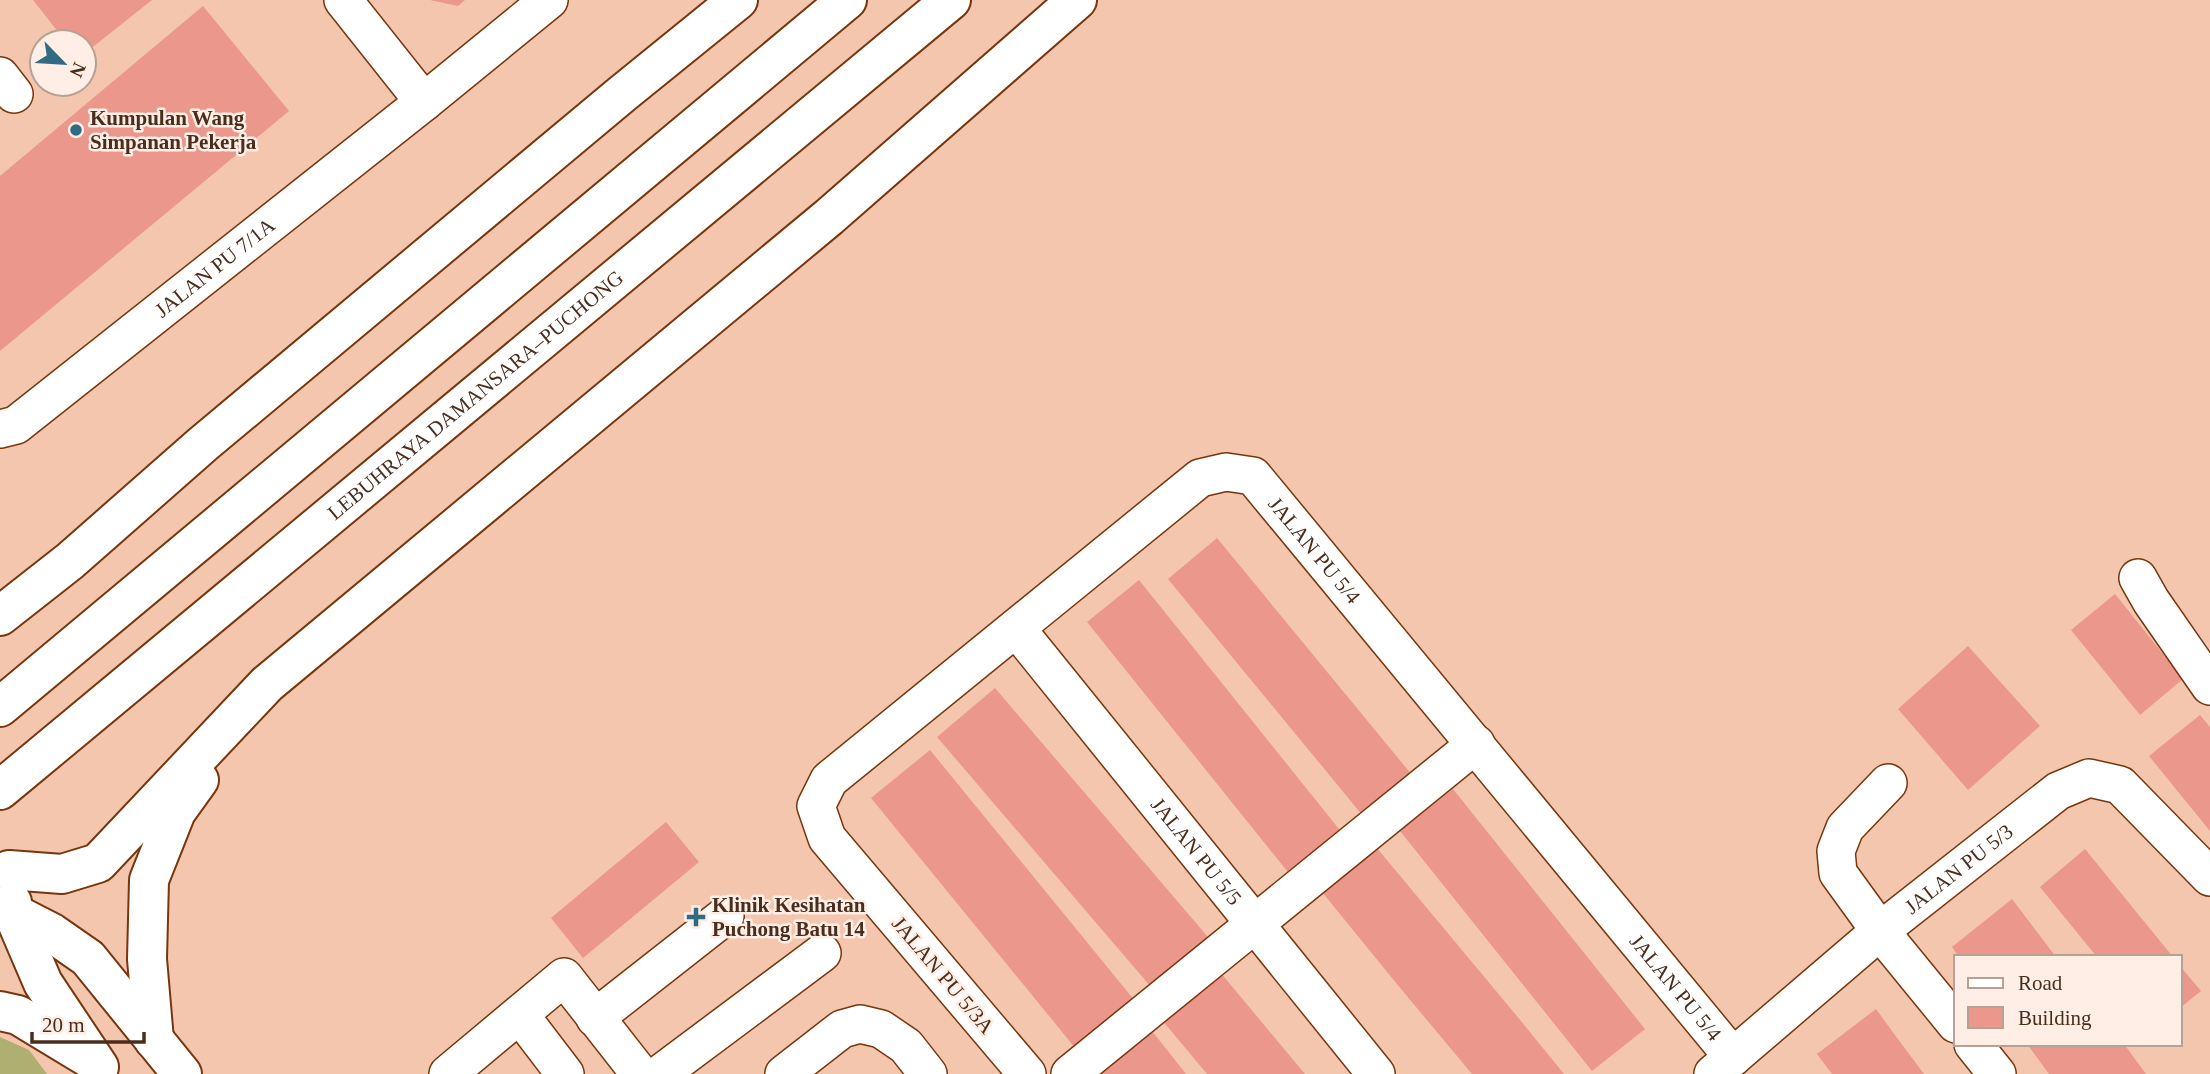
<svg xmlns="http://www.w3.org/2000/svg" width="2210" height="1074" font-family="'Times New Roman',serif">
<rect width="100%" height="100%" fill="#f4c6ae"/>
<polygon fill="#aeaf70" points="0,1037 29,1050 47,1074 0,1074"/>
<g fill="#ec978b">
<polygon points="33,0 152,0 84,54 84,42 66,42"/>
<polygon points="430,0 465,0 458,6"/>
<polygon points="203,6 289,111 0,351 0,176"/>
<polygon points="1217,538 1412,775 1363,816 1168,579"/>
<polygon points="1139,580 1343,834 1291,876 1087,622"/>
<polygon points="2115,594 2183,679 2140,715 2071,630"/>
<polygon points="1968,646 2040,726 1968,790 1898,709"/>
<polygon points="995,688 1208,937 1151,987 937,737"/>
<polygon points="2200,715 2210,727 2210,831 2149,756"/>
<polygon points="930,750 1135,1001 1076,1049 871,798"/>
<polygon points="1453,789 1645,1029 1592,1071 1400,831"/>
<polygon points="666,822 699,862 583,958 551,918"/>
<polygon points="1376,847 1516,1015 1564,1074 1472,1074 1401,989 1322,892"/>
<polygon points="2085,849 2173,957 2097,957 2040,887"/>
<polygon points="2012,899 2056,957 1959,957 1952,947"/>
<polygon points="2180,966 2201,991 2180,1008"/>
<polygon points="1220,972 1305,1074 1207,1074 1162,1020"/>
<polygon points="1876,1009 1895,1035 1924,1074 1832,1074 1817,1054"/>
<polygon points="1152,1031 1186,1074 1099,1074"/>
<polygon points="2027,1044 2124,1044 2146,1074 2049,1074"/>
</g>
<g fill="none" stroke-linecap="round" stroke-linejoin="round">
<defs>
<g id="minor">
<polyline points="343,0 424,102"/>
<polyline points="0,76 14,94"/>
<path id="s1" d="M 0,429 L 16,425 L 424,102 L 549,0"/>
<polyline points="2138,578 2151,601 2210,686"/>
<path id="s2" d="M 1016,628 L 1376,1074"/>
<polyline points="1888,783 1845,828 1836,851 1838,873 1880,931 1956,1024"/>
<polyline points="520,1015 565,1074"/>
<polyline points="595,1018 725,916"/>
<polyline points="1973,1044 1997,1074"/>
<polyline points="448,1074 564,977 640,1074"/>
<polyline points="660,1074 822,953"/>
<polyline points="784,1074 842,1029 860,1024 881,1029 906,1046 928,1074"/>
<path id="s3" d="M 1027,1074 L 827,838 L 816,806 L 829,780 L 1200,478 L 1226,472 L 1253,476 L 1733,1057"/>
<polyline points="1070,1074 1476,744"/>
<path id="s4" d="M 1713,1074 L 1880,931 L 2058,791 L 2089,778 L 2120,785 L 2210,877"/>
</g>
<g id="major">
<polyline points="12,902 13,913 43,983 99,1067"/>
<polyline points="0,908 13,913 52,933 88,958 182,1074"/>
</g>
<g id="highway">
<polyline points="0,616 70,561 203,444 622,94 738,0"/>
<polyline points="0,707 847,0"/>
<path id="s5" d="M 0,790 L 951,0"/>
<polyline points="9,870 62,874 98,863 267,684 829,217 1077,0"/>
<polyline points="0,1011 18,1015 94,1061"/>
<polyline points="154,1040 147,959 149,880 176,812 199,780"/>
</g>
</defs>
<use href="#minor" stroke="#77360b" stroke-width="40"/>
<use href="#major" stroke="#77360b" stroke-width="42"/>
<use href="#highway" stroke="#77360b" stroke-width="42"/>
<use href="#minor" stroke="#fff" stroke-width="37"/>
<use href="#major" stroke="#fff" stroke-width="38"/>
<use href="#highway" stroke="#fff" stroke-width="38"/>
</g>
<g fill="#306a83" stroke="#feeee6" stroke-width="2.5">
<circle cx="76" cy="130" r="7"/>
<path d="M692.5 906.5h7v7h7v7h-7v7h-7v-7h-7v-7h7z"/>
</g>
<g text-anchor="middle" stroke-width="5" stroke-linejoin="round" paint-order="stroke">
<g font-size="21" font-weight="bold" fill="#4b2d1c" stroke="#feeee6" text-anchor="start">
<text x="90" y="125">Kumpulan Wang<tspan x="90" dy="24">Simpanan Pekerja</tspan></text>
<text x="712" y="912">Klinik Kesihatan<tspan x="712" dy="24">Puchong Batu 14</tspan></text>
</g>
<g font-size="21" fill="#4b2d1c" stroke="#feeee6">
<text dy="7" stroke="none"><textPath href="#s1" startOffset="270">JALAN PU 7/1A</textPath></text>
<text dy="7" stroke="none"><textPath href="#s5" startOffset="618">LEBUHRAYA DAMANSARA–PUCHONG</textPath></text>
<text dy="7" stroke="none"><textPath href="#s3" startOffset="1001">JALAN PU 5/4</textPath></text>
<text dy="7" stroke="none"><textPath href="#s2" startOffset="287">JALAN PU 5/5</textPath></text>
<text dy="7" stroke="none"><textPath href="#s4" startOffset="320">JALAN PU 5/3</textPath></text>
<text transform="translate(943 975) rotate(50)" y="7">JALAN PU 5/3A</text>
<text dy="7" stroke="none"><textPath href="#s3" startOffset="1568">JALAN PU 5/4</textPath></text>
</g>
</g>
<rect x="1954" y="955" width="228" height="91" fill="#feeee6" stroke="#b6a195" stroke-width="2"/>
<rect x="1968" y="978" width="35" height="10" fill="#ffffff" stroke="#b6a195" stroke-width="2"/>
<text x="2018" y="990" font-size="21" fill="#4b2d1c">Road</text>
<rect x="1968" y="1007" width="35" height="21" fill="#ec978b" stroke="#b6a195" stroke-width="2"/>
<text x="2018" y="1025" font-size="21" fill="#4b2d1c">Building</text>
<g transform="translate(63 63) rotate(115)"><circle r="33" fill="#feeee6" stroke="#b6a195" stroke-width="2"/>
<path d="M0-5L12 26L0 18L-12 26Z" fill="#306a83"/>
<text y="-10" font-size="19" font-weight="bold" text-anchor="middle" fill="#4b2d1c">N</text>
</g>
<path d="M32 1032v10h112v-10" fill="none" stroke="#4b2d1c" stroke-width="3.5"/>
<text x="42" y="1032" font-size="21" fill="#4b2d1c" stroke="#feeee6" stroke-width="5" paint-order="stroke">20 m</text>
</svg>
